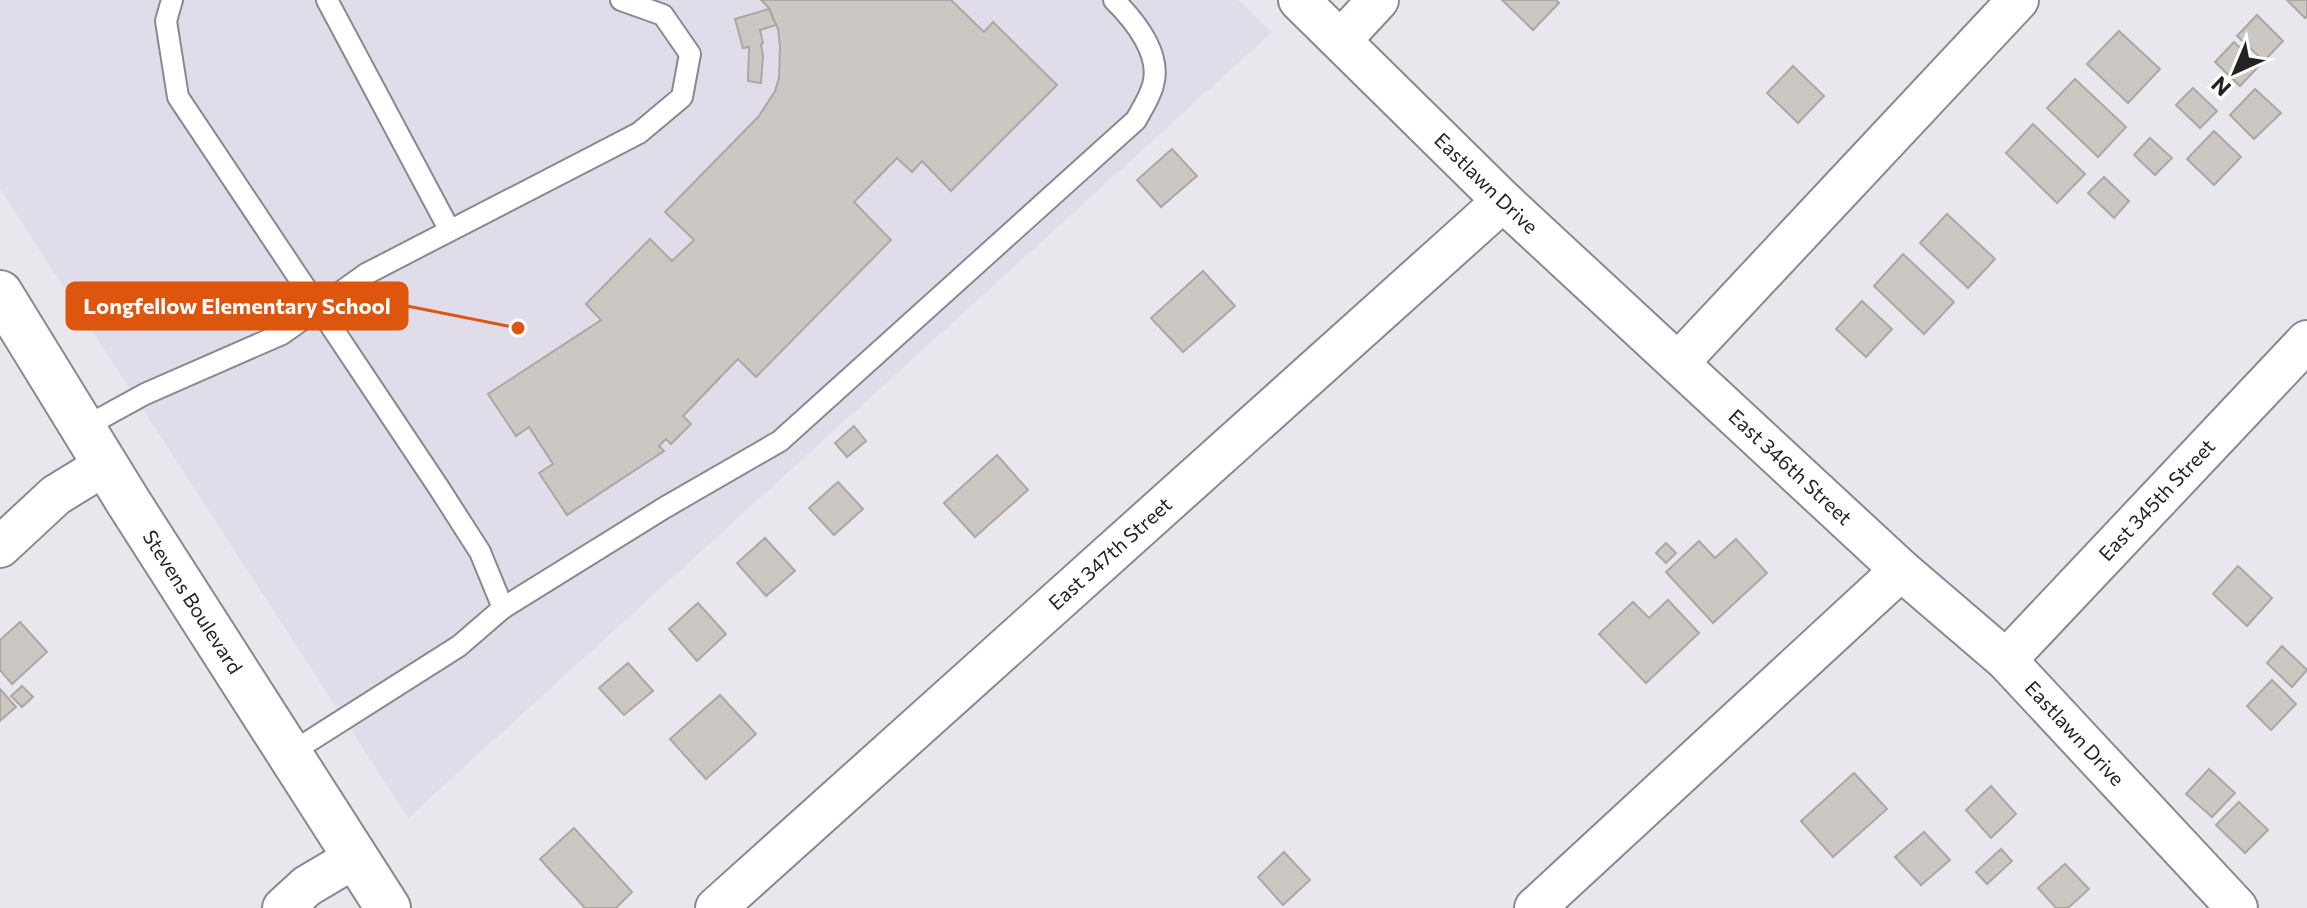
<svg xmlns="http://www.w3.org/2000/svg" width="2307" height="908" font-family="Commissioner,sans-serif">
<rect width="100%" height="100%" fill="#e9e7ee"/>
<polygon fill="#e1dcea" points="0,0 1238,0 1272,32 408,818 0,189"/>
<g fill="#cdc7c3" stroke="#ada7a3" stroke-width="2">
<polygon points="761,0 951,0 984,32 993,22 1057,85 951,191 922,161 912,172 897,158 854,202 891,240 756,377 738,359 683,416 691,424 671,444 666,439 659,446 664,451 567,515 539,473 553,464 529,427 516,436 488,394 601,320 586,304 650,239 672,261 694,240 665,212 759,116 775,91 779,78 780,46 778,29 769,8"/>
<polygon points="1502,0 1556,0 1559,3 1533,30"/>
<polygon points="2287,0 2307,0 2307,16 2305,18"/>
<polygon points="769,9 776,25 760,30 763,43 761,44 763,56 761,83 748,81 749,47 743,48 735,19"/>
<polygon points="2257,15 2283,41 2264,61 2237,36"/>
<polygon points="2119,31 2160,69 2128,103 2087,64"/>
<polygon points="2234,42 2259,66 2240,86 2215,62"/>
<polygon points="1793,66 1824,96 1798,123 1767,93"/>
<polygon points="2075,79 2126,127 2098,157 2047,108"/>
<polygon points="2193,88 2217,111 2200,128 2176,105"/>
<polygon points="2255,89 2281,113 2254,139 2230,115"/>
<polygon points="2033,124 2085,174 2057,203 2006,153"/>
<polygon points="2214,131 2241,157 2214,185 2187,159"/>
<polygon points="2150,138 2172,158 2155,175 2134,155"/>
<polygon points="1172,149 1197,176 1161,207 1137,180"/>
<polygon points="2104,177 2129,201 2114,218 2088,193"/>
<polygon points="1947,214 1995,259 1968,288 1920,243"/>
<polygon points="1903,254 1954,302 1924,334 1874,286"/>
<polygon points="1203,271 1235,306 1183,352 1151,318"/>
<polygon points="1862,301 1892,329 1866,357 1836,329"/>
<polygon points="854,426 866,441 847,457 835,443"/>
<polygon points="997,455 1028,490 975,537 944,503"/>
<polygon points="838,482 863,509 834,535 809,508"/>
<polygon points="765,538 795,571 766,596 737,563"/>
<polygon points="1736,539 1767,573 1713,623 1666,572 1699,541 1715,558"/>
<polygon points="1666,543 1676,553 1666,563 1656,553"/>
<polygon points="2238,566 2272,598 2247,626 2213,594"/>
<polygon points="1668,600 1699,633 1646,683 1599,634 1633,602 1649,618"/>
<polygon points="698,603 726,634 697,661 669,629"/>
<polygon points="20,622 47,652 12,684 0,670 0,640"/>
<polygon points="2282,646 2307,670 2292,687 2267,663"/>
<polygon points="628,663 653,691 624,715 599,688"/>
<polygon points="2272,680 2296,704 2271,730 2247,706"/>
<polygon points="22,686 33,697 22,707 11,696"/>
<polygon points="0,689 16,707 0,721"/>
<polygon points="720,695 756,734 706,779 670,739"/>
<polygon points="2209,769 2235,793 2212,817 2186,794"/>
<polygon points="1854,773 1887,809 1833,857 1801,821"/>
<polygon points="1991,786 2016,814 1991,838 1966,810"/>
<polygon points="2239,802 2268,830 2245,853 2216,825"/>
<polygon points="574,828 632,892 616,908 585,908 540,859"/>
<polygon points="1924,832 1950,860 1921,885 1895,857"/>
<polygon points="2001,849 2012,861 1987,884 1976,872"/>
<polygon points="1284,852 1310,880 1283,905 1258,877"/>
<polygon points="2065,864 2089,889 2068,908 2056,908 2038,888"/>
</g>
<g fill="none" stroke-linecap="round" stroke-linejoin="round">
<defs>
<g id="service">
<polyline points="172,0 166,21 178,97 439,488 480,552 503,608"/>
<polyline points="327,0 449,229"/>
<polyline points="83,428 145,394 282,334 366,274 639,133 682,97 690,54 663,15 621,0"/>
<path d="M 289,754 L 459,646 L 503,608 L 664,508 L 780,441 L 1136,120 C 1142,109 1150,97 1153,85 C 1162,54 1134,20 1114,0"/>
</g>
<g id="minor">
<path id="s1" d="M 1299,0 L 1503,201 L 1901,570 L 2006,660 L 2237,908"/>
<polyline points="1341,40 1378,0"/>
<polyline points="1678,363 2018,0"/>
<polyline points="0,547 56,495 105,465"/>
<path id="s2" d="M 2006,660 L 2307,341"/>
<polyline points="283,908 307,886 356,857"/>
<path id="s3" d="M 716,908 L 1503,201"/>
<polyline points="1535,908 1901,570"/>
</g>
<g id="tertiary">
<path id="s4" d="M 0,293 L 129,503 L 388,908"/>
</g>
</defs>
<use href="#service" stroke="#8a888e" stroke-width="24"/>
<use href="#minor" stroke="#8a888e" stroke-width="44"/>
<use href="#tertiary" stroke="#8a888e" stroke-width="48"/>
<use href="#service" stroke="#fff" stroke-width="20"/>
<use href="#minor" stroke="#fff" stroke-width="40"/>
<use href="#tertiary" stroke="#fff" stroke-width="44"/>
</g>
<g text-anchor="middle" stroke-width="7" stroke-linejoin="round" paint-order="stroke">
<g font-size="20" fill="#232325" stroke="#fff">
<text dy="7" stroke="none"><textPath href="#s1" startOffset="262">Eastlawn Drive</textPath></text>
<text dy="7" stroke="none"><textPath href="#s1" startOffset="678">East 346th Street</textPath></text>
<text dy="7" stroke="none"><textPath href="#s2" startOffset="220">East 345th Street</textPath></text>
<text dy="7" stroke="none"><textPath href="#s3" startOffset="530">East 347th Street</textPath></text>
<text dy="7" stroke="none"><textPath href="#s4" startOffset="364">Stevens Boulevard</textPath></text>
<text dy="7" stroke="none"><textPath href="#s1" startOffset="1068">Eastlawn Drive</textPath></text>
</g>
</g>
<path fill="none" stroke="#de560d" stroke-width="3" d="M518 328L407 306"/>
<circle fill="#de560d" stroke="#fff" stroke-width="3" cx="518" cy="328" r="8"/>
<rect fill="#de560d" stroke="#de560d" stroke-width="3" x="67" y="283" width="340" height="46" rx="8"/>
<g font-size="22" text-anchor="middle" font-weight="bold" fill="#fff">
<text x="237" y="314">Longfellow Elementary School</text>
</g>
<g transform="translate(2235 72) rotate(224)" stroke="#ffffff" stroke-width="6" paint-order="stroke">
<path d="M0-6L14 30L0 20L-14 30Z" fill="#232325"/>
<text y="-12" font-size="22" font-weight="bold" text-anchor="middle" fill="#232325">N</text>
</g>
</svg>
